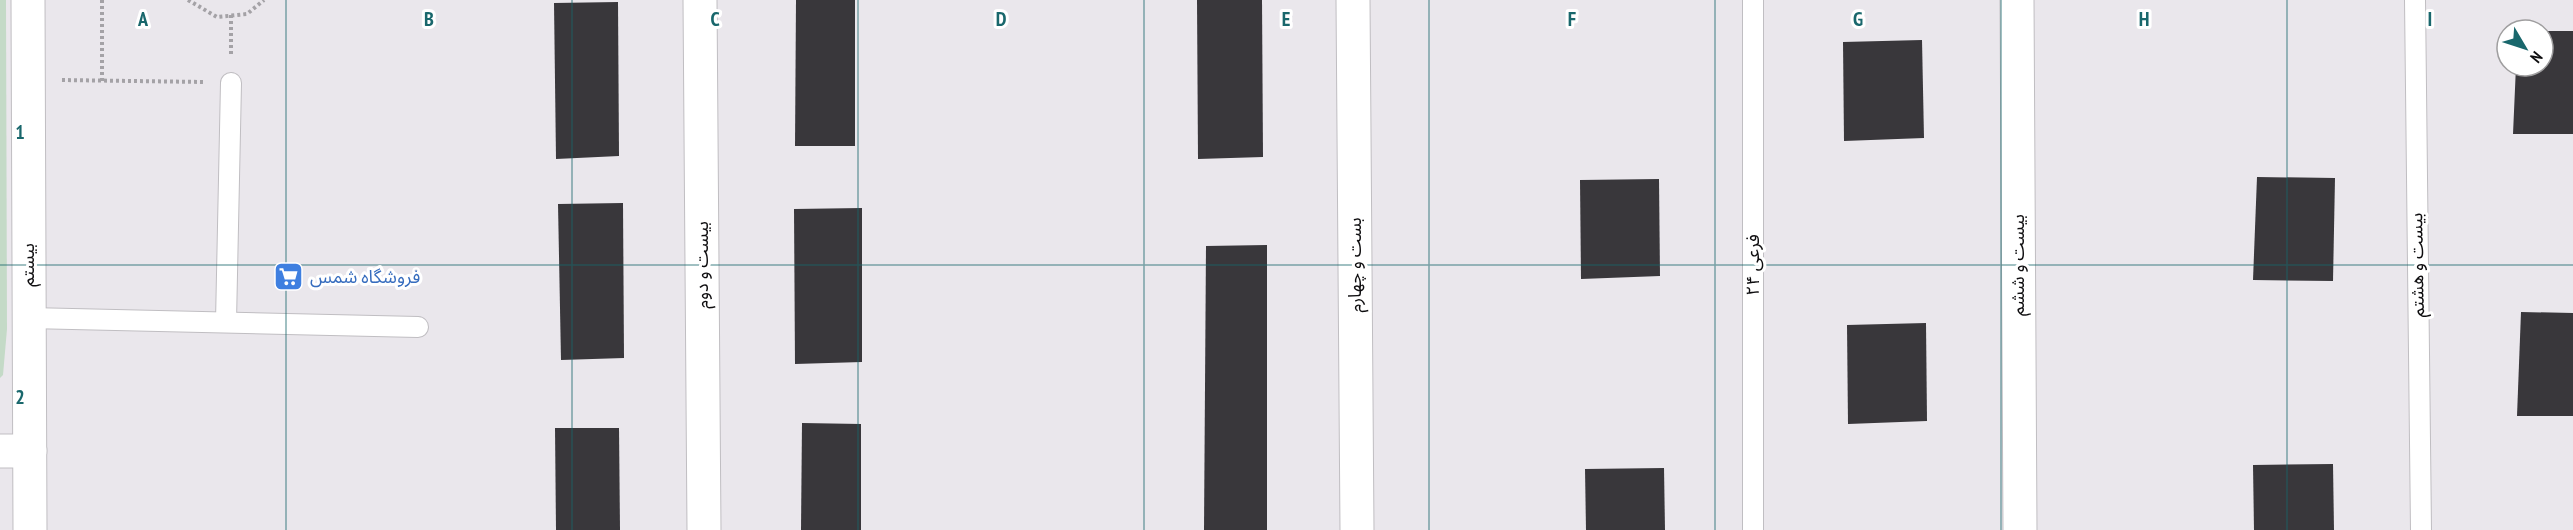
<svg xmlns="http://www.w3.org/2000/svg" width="2573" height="530" font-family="'PT Sans Narrow','Noto Sans Arabic',sans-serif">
<rect width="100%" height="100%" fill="#eae7ec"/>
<polygon fill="#c4dac7" points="0,0 6,0 7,329 3,375 0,378"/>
<g fill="#39373b">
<polygon points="796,0 855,0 855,146 795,146"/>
<polygon points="1197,0 1262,0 1263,157 1198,159"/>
<polygon points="618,2 619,156 556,159 554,3"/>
<polygon points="2543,31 2573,31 2573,134 2513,134 2516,66 2543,66"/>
<polygon points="1922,40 1924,138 1844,141 1843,42"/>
<polygon points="2257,177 2335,178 2333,281 2253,280"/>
<polygon points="1659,179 1660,276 1581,279 1580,180"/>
<polygon points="623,203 624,358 561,360 558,204"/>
<polygon points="862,208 862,362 795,364 794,209"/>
<polygon points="1267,245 1267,530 1204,530 1206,246"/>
<polygon points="2521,312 2573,313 2573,416 2517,416"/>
<polygon points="1926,323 1927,421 1848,424 1847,325"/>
<polygon points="802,423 861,424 861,530 801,530"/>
<polygon points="555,428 619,428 620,530 556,530"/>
<polygon points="2333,464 2334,530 2254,530 2253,465"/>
<polygon points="1664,468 1665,530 1586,530 1585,469"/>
</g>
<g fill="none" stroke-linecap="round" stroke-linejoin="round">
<defs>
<g id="lane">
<polyline points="1753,0 1753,530"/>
<polyline points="2415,0 2421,530"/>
<polyline points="29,318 418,327"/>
<polyline points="226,322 231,83"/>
</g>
<g id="street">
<polyline points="28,0 30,530"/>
<polyline points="700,0 704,530"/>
<polyline points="1353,0 1357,530"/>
<polyline points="2017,0 2020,530"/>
<polyline points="0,451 30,451"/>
</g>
</defs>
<use href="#lane" stroke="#c0bec2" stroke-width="22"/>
<use href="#street" stroke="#c0bec2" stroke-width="35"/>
<g stroke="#a4a2a6" stroke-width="4" stroke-dasharray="3 3" stroke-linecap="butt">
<polyline points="102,0 102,81"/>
<polyline points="188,0 217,17 247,14 264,0"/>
<polyline points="231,15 231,57"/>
<polyline points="62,80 205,82"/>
</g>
<use href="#lane" stroke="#fff" stroke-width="20"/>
<use href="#street" stroke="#fff" stroke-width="33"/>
</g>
<path fill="none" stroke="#19676c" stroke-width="1.5" stroke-opacity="0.55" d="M 286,0 L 286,530M 572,0 L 572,530M 858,0 L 858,530M 1144,0 L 1144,530M 1429,0 L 1429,530M 1715,0 L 1715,530M 2001,0 L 2001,530M 2287,0 L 2287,530M 0,265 L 2573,265"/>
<defs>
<symbol id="supermarket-square" viewBox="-11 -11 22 22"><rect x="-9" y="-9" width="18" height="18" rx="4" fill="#3f7fe0" stroke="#fff"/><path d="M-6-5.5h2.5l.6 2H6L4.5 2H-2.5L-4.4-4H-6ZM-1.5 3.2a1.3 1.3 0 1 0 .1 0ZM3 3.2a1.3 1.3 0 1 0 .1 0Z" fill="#fff"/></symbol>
</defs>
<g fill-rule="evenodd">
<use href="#supermarket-square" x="272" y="260" width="33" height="33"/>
</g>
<g text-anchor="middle" stroke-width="6" stroke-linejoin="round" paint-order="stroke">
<g font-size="18" fill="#0e0d0f" stroke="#fff">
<text transform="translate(28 265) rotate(-90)" y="6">بیستم</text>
<text transform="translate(702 265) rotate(-90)" y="6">بیست و دوم</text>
<text transform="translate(1355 265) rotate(-90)" y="6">بست و چهارم</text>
<text transform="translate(1753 265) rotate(-90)" y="6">فرعی ۲۴</text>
<text transform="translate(2018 265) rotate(-90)" y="6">بیست و ششم</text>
<text transform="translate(2417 265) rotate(-91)" y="6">بیست و هشتم</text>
</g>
<g font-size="18" fill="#366cbe" stroke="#fff" text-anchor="start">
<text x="310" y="283">فروشگاه شمس</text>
</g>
</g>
<g font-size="20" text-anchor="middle" font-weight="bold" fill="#19676c" stroke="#fff" stroke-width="6" stroke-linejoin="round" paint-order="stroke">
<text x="143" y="26">A</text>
<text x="429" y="26">B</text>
<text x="715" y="26">C</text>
<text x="1001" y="26">D</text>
<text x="1286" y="26">E</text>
<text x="1572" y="26">F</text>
<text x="1858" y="26">G</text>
<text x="2144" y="26">H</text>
<text x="2430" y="26">I</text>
<text x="20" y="139">1</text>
<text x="20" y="404">2</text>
</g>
<g transform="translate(2525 48) rotate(129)"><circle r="28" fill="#ffffff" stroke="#9f9e9f" stroke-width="1.5"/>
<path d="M0-4.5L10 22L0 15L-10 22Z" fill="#19676c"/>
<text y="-9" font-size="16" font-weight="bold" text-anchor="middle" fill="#0e0d0f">N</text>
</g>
</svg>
